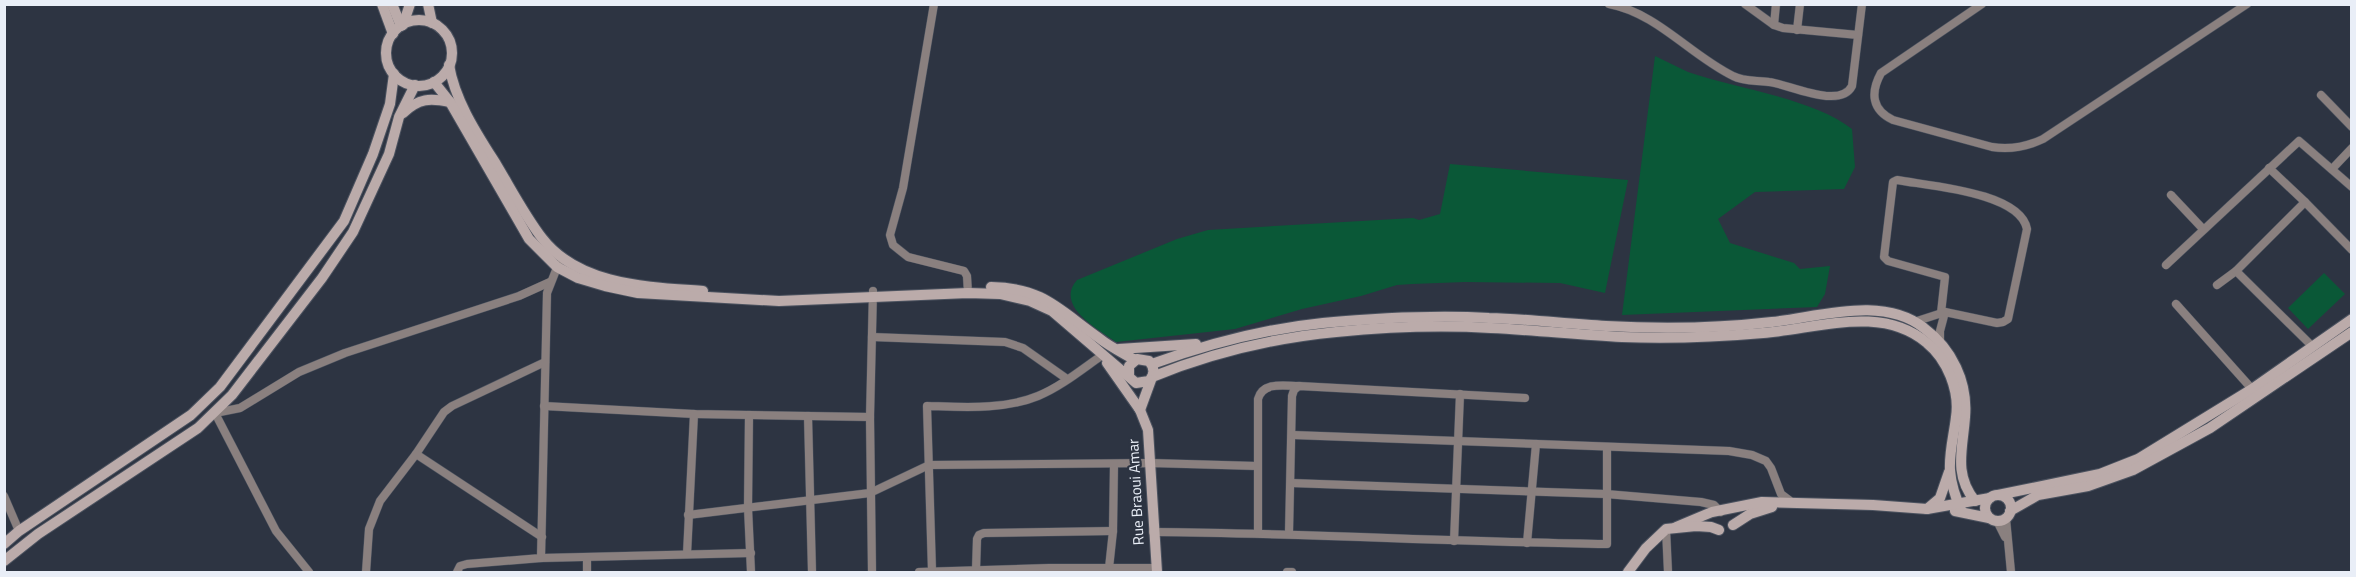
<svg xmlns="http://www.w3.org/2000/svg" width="2356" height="577" font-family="'Titillium Web',sans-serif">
<rect width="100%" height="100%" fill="#2d3442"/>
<g fill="#0a5837">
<path d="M 1655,56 C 1666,61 1677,67 1688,72 C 1737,89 1812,98 1852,129 L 1855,167 L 1844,189 L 1755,192 L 1718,219 L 1730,243 L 1794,263 L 1800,269 L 1830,266 L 1825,294 L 1817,307 L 1622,315 Z"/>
<path d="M 1450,164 L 1628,180 L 1605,293 L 1560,283 L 1465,282 L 1412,284 L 1397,285 L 1361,296 L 1302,309 L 1235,329 L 1116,342 C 1099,330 1054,306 1077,280 L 1177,239 L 1208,230 L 1413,218 L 1419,220 L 1440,214 Z"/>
<polygon points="2324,273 2345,294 2308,329 2288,308"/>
</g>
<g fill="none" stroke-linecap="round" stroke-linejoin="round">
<defs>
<g id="street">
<polyline points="934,4 903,188 890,235 893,245 908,257 964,271 967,276 968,293"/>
<path d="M 1609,4 C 1657,13 1690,55 1733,76 C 1744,82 1757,80 1769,82 C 1788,84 1840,110 1852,86 L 1862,4"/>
<polyline points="1745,4 1774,25 1783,28 1858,35"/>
<path d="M 1982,4 L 1881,73 C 1870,93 1872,110 1893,120 L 1992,147 C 2011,150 2026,147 2043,139 L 2247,4"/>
<polyline points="1774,25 1776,4"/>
<polyline points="1797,30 1800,4"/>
<polyline points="2321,95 2352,127"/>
<polyline points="2269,168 2305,202"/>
<polyline points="2332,169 2352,148"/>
<polyline points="2171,195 2203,229"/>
<polyline points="2166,265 2299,141 2352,187"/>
<polyline points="2217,285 2236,271"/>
<polyline points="2176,304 2252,389"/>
<path d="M 1941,313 L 1945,277 L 1888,261 L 1884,257 L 1893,182 L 1897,180 C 1929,186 2020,192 2027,229 L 2008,319 L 2003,322 L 1997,323 L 1945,312"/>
<polyline points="1914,322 1945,312 1940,331 1940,342"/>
<polyline points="872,337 1005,342 1023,348 1067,379"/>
<polyline points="2312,346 2236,271 2305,202 2352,250"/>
<polyline points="544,406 694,414 870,417"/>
<polyline points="749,415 748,508 751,572"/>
<polyline points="808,416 812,572"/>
<polyline points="1293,435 1729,451 1752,455 1766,461 1771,468 1781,494 1793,503"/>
<polyline points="1291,483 1606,494 1701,502 1714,505 1721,512"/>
<polyline points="4,496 19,531"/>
<polyline points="688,515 870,493 929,465 1151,463 1257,466"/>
<polyline points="2006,519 2011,572"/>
<polyline points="1997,521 2005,537"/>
<polyline points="1666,529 1668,572"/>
<path d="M 1153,532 C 1304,533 1455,542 1607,544 L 1607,447"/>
<path d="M 1258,532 L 1258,399 C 1263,381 1285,386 1299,386"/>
<polyline points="1289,533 1292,396 1294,390 1299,386 1525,398"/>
<polyline points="542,537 416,454 444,412 452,406 545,362"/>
<polyline points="1454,541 1460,394"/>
<polyline points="1527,543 1536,444"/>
<polyline points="687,554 694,414"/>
<polyline points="541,558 751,553"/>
<polyline points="587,558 587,572"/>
<polyline points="1109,568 1113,531 1114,464"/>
<polyline points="976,570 977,539 979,535 984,533 1113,531"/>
<path d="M 932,571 L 927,406 C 964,407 1004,410 1038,396 C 1060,387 1081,370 1101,356"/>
<polyline points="309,572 276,531 215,413 240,408 299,372 345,353 519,296 550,282"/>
<polyline points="366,572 369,529 380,501 416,454"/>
<polyline points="457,572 460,566 467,564 541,558 547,293 558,265"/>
<polyline points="872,572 870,417 873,291"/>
<polyline points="919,572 1049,568 1156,568"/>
<polyline points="1287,572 1292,572"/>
</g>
<g id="secondary">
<polyline points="382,4 393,34"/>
<polyline points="392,4 401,26"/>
<polyline points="428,4 432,23"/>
<circle cx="419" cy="53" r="33"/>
<polyline points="403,25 410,4"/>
<path d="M 449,65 C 455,101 477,134 496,164 C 511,189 525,216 542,238 C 579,286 649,287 703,291"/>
<path d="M 434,82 L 450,102 L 529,239 L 557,267 L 578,278 L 605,286 L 638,293 L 779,301 L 968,293 L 1000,294 L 1030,301 L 1052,311 L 1136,383 L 1149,381 C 1155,375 1155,368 1149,361 L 1137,359 L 1129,366 L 1129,375"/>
<path d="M 403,113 C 419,98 430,98 450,102"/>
<path d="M 991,287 C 1044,288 1059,310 1099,338 C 1110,347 1123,353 1135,360"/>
<polyline points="1119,349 1196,344"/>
<polyline points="1107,363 1140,410 1148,430 1157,572"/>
<path d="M 1152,364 C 1207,344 1264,329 1323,323 C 1378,318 1434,315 1489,318 C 1528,319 1567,324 1606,326 C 1658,329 1720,328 1772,322 C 1819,317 1883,295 1924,328 C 1952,349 1968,382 1965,417 C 1963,448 1953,474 1975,501"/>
<path d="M 1152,377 C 1211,353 1273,338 1336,332 C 1387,327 1440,325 1491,328 C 1535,330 1579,335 1622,337 C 1669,339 1717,337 1763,333 C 1817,329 1881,304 1927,343 C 1947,359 1960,391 1956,417 C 1954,435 1949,452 1950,470 C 1951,484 1956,499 1962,512"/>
<polyline points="1139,408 1140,410 1151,380"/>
<polyline points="1998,495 2100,474 2138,459 2252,389 2352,319"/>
<circle cx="1998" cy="508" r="13"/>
<polyline points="1927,509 1940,498 1949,472"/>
<polyline points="1955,511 1989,518"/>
<polyline points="2010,511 2038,495 2088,486 2133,470 2210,428 2352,332"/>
<polyline points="1733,525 1750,514 1772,507"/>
<polyline points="1676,527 1712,512 1762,502 1873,505 1927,509 1990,498"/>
<polyline points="4,544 19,531 191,415 220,387 344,221 373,154 390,104 394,74"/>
<polyline points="4,561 38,534 198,428 232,395 322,278 353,232 389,154 399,117 415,85"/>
<polyline points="1628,572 1646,548 1666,529 1696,526 1711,527 1719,530"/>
</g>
</defs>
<use href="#street" stroke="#4b525f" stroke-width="9"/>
<use href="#secondary" stroke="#4b525f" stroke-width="12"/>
<use href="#street" stroke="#8a807f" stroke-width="8"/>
<use href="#secondary" stroke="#bbabaa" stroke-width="10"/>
</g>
<g text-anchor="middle" stroke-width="4.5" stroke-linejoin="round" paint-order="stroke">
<g font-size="15" fill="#e9eef7" stroke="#2d3442">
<text transform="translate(1136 492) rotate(-93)" y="5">Rue Braoui Amar</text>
</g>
</g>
<rect width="2356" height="577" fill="none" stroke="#e9eef7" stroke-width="12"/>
</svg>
